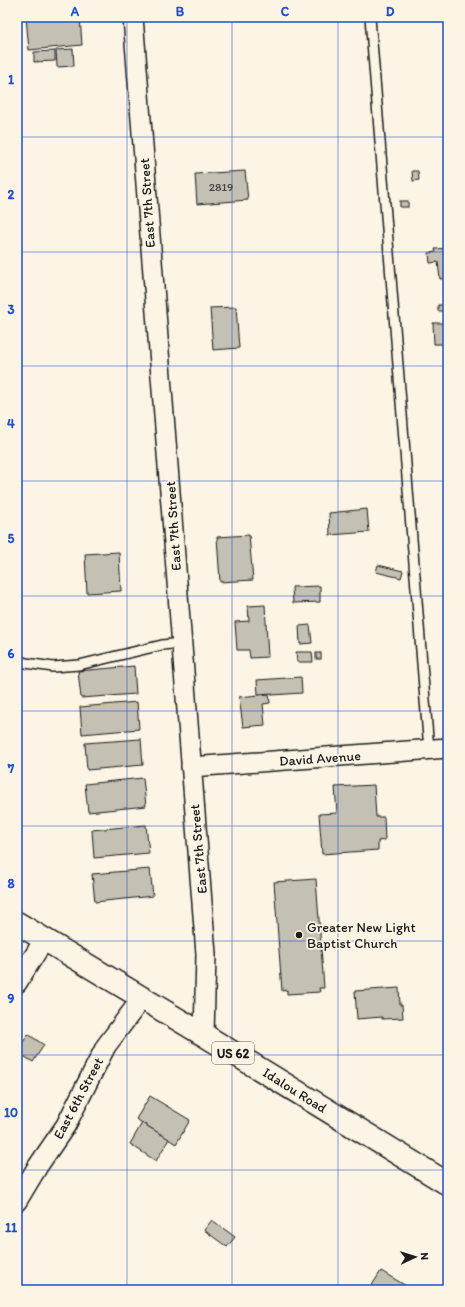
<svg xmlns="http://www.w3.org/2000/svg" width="465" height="1307" font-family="Itim,sans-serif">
<rect width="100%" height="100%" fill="#fcf5e5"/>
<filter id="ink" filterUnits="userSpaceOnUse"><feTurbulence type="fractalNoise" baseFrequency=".025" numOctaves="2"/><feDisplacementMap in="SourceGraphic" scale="8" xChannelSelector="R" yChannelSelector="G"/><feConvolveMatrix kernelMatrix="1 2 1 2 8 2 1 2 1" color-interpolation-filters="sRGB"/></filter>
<g filter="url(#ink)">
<g fill="#c4c0b3" stroke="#1c1c1c">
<polygon points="26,17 80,17 82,45 29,50"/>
<polygon points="73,49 74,66 57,67 56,50"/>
<polygon points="55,51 55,61 34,62 34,52"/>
<polygon points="245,171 248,200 197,204 195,174"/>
<polygon points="412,171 418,171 419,180 413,181"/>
<rect x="400" y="201" width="8" height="6"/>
<polygon points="448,248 448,278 440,279 438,262 430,263 429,253 436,252 435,249"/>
<rect x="438" y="305" width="8" height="6"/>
<polygon points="236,307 239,348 213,350 210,308"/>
<polygon points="433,323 448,323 448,344 434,344"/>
<polygon points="367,509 369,532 330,535 329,513"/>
<polygon points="249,535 253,580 220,582 217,537"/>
<polygon points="119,552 121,591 87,593 85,554"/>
<polygon points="378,565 403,571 401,578 376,572"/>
<polygon points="320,586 320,602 293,603 292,587"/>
<polygon points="265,605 268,657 250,658 249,650 237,650 235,622 249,621 248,606"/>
<polygon points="310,625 312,643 300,644 299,626"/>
<polygon points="296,652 312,652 313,662 297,662"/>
<rect x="316" y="653" width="5" height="6"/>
<polygon points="134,666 136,694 81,698 78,671"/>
<polygon points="301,677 302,693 272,695 272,693 258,694 257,680"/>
<polygon points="269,694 270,703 263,704 265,725 243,727 239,697"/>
<polygon points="137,702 139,729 82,734 80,707"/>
<polygon points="141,739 143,765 87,770 85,743"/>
<polygon points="143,778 146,806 88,812 85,784"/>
<polygon points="374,785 376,817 384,817 385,840 378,841 378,850 322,854 319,814 337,813 335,787"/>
<polygon points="146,825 149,853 94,858 92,830"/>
<polygon points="150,869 153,896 95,902 92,874"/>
<polygon points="316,879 324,988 319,988 320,992 287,994 287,990 282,991 274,882"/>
<polygon points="399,988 400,1005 402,1005 403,1018 382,1019 382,1017 357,1019 355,991"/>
<polygon points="28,1034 44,1045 33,1062 17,1052"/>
<polygon points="150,1096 190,1120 176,1144 136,1119"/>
<polygon points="142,1123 169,1139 156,1161 130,1144"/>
<polygon points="212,1220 235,1237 227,1247 204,1230"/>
<polygon points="381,1271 413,1290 369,1290"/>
</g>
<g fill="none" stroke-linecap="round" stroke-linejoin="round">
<defs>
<g id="service">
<polyline points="370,17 429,750"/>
<polyline points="17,660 26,663 53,667 79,665 162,645 182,643"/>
</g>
<g id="minor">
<polyline points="133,17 206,954 204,1035"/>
<polyline points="191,767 448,748"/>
<polyline points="17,983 44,940"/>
<polyline points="17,1201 38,1166 66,1125 106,1046 142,998"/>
</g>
<polyline id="primary" points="17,923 204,1035 448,1184"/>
</defs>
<use href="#service" stroke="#1c1c1c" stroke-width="12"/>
<use href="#minor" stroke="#1c1c1c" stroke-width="22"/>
<use href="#primary" stroke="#1c1c1c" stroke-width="25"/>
<use href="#service" stroke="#fcf5e5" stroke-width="9"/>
<use href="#minor" stroke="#fcf5e5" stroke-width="19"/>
<use href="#primary" stroke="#fcf5e5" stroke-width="22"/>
</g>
</g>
<path fill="none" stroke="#1d4ed8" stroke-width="1" stroke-opacity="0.55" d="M 127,17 L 127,1290M 232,17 L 232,1290M 338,17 L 338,1290M 17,137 L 448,137M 17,252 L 448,252M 17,366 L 448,366M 17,481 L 448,481M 17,596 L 448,596M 17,711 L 448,711M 17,826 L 448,826M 17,941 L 448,941M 17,1055 L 448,1055M 17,1170 L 448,1170"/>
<circle fill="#1c1c1c" stroke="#fcf5e5" stroke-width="1.5" cx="299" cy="935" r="4"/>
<g text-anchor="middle" stroke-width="3.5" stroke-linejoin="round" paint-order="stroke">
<g font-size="12" fill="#464542">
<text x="221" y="191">2819</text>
</g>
<rect fill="#fcf5e5" stroke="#5f5d58" stroke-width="1" x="212" y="1042" width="42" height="22" rx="3"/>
<g font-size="13" font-weight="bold" fill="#1c1c1c">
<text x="233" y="1058">US 62</text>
</g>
<g font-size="14" fill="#1c1c1c" stroke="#fcf5e5">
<text transform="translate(147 203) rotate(-94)" y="5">East 7th Street</text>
<text transform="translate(173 526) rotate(-94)" y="5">East 7th Street</text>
<text transform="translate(320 758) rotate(-4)" y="5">David Avenue</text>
<text transform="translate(198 849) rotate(-95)" y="5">East 7th Street</text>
<text transform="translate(295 1090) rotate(32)" y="5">Idalou Road</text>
<text transform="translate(78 1098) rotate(-62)" y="5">East 6th Street</text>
</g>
<g font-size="14" fill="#1c1c1c" stroke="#fcf5e5" text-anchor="start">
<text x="307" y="932">Greater New Light<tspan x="307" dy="16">Baptist Church</tspan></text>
</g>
</g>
<rect width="465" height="1307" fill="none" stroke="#fcf5e5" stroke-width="44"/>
<g transform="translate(415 1257) rotate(86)" stroke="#fcf5e5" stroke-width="3" paint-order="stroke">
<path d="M0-3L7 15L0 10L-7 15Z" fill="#1c1c1c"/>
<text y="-6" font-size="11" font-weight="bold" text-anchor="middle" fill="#1c1c1c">N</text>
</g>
<rect x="22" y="22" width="421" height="1263" fill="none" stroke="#1d4ed8" stroke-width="1.5"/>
<g font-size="13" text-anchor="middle" font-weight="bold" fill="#1d4ed8">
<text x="75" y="16">A</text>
<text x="180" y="16">B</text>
<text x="285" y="16">C</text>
<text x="390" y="16">D</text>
<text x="11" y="84">1</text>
<text x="11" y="199">2</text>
<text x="11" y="314">3</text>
<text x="11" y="428">4</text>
<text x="11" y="543">5</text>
<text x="11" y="658">6</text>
<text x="11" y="773">7</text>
<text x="11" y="888">8</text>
<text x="11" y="1003">9</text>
<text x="11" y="1117">10</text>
<text x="11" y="1232">11</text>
</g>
</svg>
